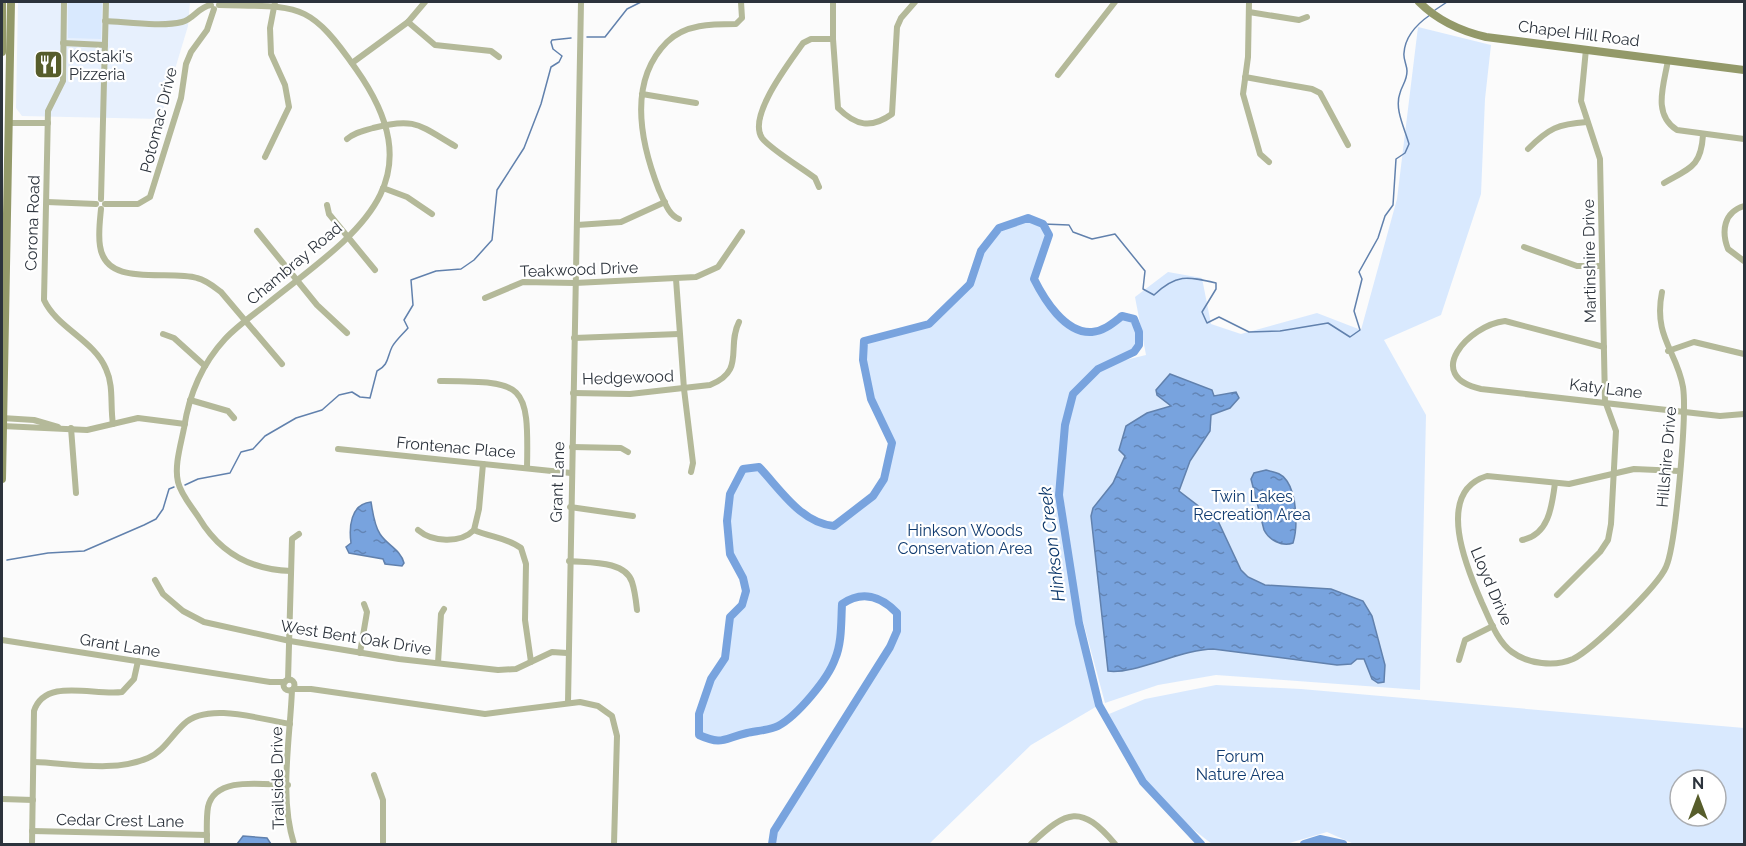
<svg xmlns="http://www.w3.org/2000/svg" width="1746" height="846" font-family="Raleway,sans-serif">
<defs>
<pattern id="water-ripples" width="26" height="14" patternUnits="userSpaceOnUse" patternTransform="scale(1.5)"><rect width="26" height="14" fill="#78a3de"/><path d="M2 4q2-2 4 0t4 0M15 11q2-2 4 0t4 0" fill="none" stroke="#6385b5"/></pattern>
</defs>
<rect width="100%" height="100%" fill="#fbfbfb"/>
<polygon fill="#e7f0fd" points="18,2 190,2 188,26 160,119 22,116 16,108"/>
<g fill="#d9e9fe" fill-rule="evenodd">
<polygon points="68,2 102,2 101,39 68,38"/>
<path d="M 1418,27 L 1491,45 L 1485,99 L 1481,194 L 1441,315 L 1384,340 L 1426,415 L 1420,690 L 1216,675 L 1158,685 L 1105,703 L 1077,599 L 1061,481 L 1059,495 L 1079,623 L 1099,705 L 1031,745 L 929,844 L 772,844 L 774,831 L 890,647 L 897,631 L 897,613 C 881,596 862,590 842,604 C 841,622 842,643 835,659 C 828,679 797,716 778,726 C 770,730 756,731 747,733 C 724,738 723,746 699,735 L 699,714 L 711,679 L 725,658 L 730,617 L 742,605 L 746,591 L 743,578 L 730,554 L 727,521 L 730,494 L 743,469 L 759,467 C 781,490 801,523 834,526 L 873,496 L 884,479 L 892,443 L 871,399 L 863,360 L 864,341 L 929,324 L 970,284 L 981,251 L 999,228 L 1028,218 L 1043,224 L 1049,235 L 1034,279 C 1044,299 1065,334 1092,332 C 1104,331 1113,323 1122,316 L 1134,319 C 1150,366 1111,350 1092,376 L 1113,363 L 1146,355 L 1135,297 L 1168,272 L 1202,278 L 1211,324 L 1241,334 L 1317,313 L 1361,330 L 1397,199 Z"/>
<path d="M 1216,685 L 1301,689 L 1744,728 L 1744,844 L 1354,844 L 1327,832 L 1286,844 L 1212,844 L 1185,823 L 1139,775 L 1109,714 L 1145,699 ZM 1680,780 L 1716,780 L 1716,816 L 1680,816 Z"/>
</g>
<g fill="url(#water-ripples)" stroke="#6181ad" stroke-width="1.5">
<path d="M 1170,374 L 1212,390 L 1214,396 L 1236,392 L 1239,398 L 1230,408 L 1211,415 L 1210,431 L 1190,461 L 1179,491 L 1218,521 L 1241,570 L 1248,577 L 1265,585 L 1331,589 L 1363,601 L 1372,616 L 1385,665 L 1384,682 L 1378,683 L 1372,679 L 1364,659 L 1357,659 L 1351,664 L 1337,665 L 1213,649 C 1183,649 1133,675 1108,671 L 1091,516 L 1093,508 L 1113,483 L 1125,456 L 1119,450 L 1126,426 L 1147,413 L 1171,406 L 1157,395 L 1156,390 Z"/>
<path d="M 1266,470 C 1274,472 1282,473 1287,481 C 1297,496 1298,527 1293,543 C 1282,547 1269,540 1264,530 L 1251,479 L 1254,473 Z"/>
<path d="M 371,502 C 373,513 374,525 380,534 C 387,545 401,550 404,563 L 402,566 L 385,564 L 383,559 L 349,553 L 346,547 L 351,543 C 349,528 350,504 371,502 Z"/>
<polygon points="243,836 267,838 271,844 237,844"/>
</g>
<g fill="none" stroke-linecap="round" stroke-linejoin="round">
<g stroke="#6181ad" stroke-width="1.5">
<polyline points="1465,2 1481,2"/>
<polyline points="1435,10 1447,2"/>
<polyline points="587,37 605,37 627,9 641,2"/>
<path d="M 1043,224 L 1069,225 L 1073,232 L 1092,239 L 1115,234 L 1145,271 L 1143,289 L 1154,295 C 1176,274 1187,276 1216,283 L 1216,289 L 1202,312 L 1207,323 L 1219,317 L 1249,332 L 1280,331 L 1328,323 L 1350,337 L 1360,330 L 1354,311 L 1362,279 L 1359,272 L 1378,238 L 1385,216 L 1393,205 L 1396,159 L 1405,153 L 1409,144 C 1405,129 1394,109 1400,93 C 1402,85 1407,81 1407,71 C 1407,65 1403,59 1404,53 C 1405,37 1417,24 1430,15"/>
<path d="M 185,485 L 198,479 L 230,473 L 241,452 L 253,449 L 265,436 L 296,418 L 322,410 L 339,395 L 352,392 L 360,397 L 370,398 L 377,371 C 389,365 387,357 392,347 C 396,340 403,334 408,328 L 404,320 L 413,305 L 411,280 L 436,271 L 461,269 L 474,260 L 492,240 L 497,190 L 524,148 L 541,104 L 551,67 L 559,62 L 562,56 L 553,49 L 551,42 L 552,40 L 571,38"/>
<polyline points="7,560 48,553 84,551 144,525 156,519 163,509 169,489 174,487"/>
</g>
<g stroke="#78a3de" stroke-width="8">
<path d="M 772,844 L 774,831 L 890,647 L 897,631 L 897,613 C 881,596 862,590 842,604 C 841,622 842,643 835,659 C 828,679 797,716 778,726 C 770,730 756,731 747,733 C 724,738 723,746 699,735 L 699,714 L 711,679 L 725,658 L 730,617 L 742,605 L 746,591 L 743,578 L 730,554 L 727,521 L 730,494 L 743,469 L 759,467 C 781,490 801,523 834,526 L 873,496 L 884,479 L 892,443 L 871,399 L 863,360 L 864,341 L 929,324 L 970,284 L 981,251 L 999,228 L 1028,218 L 1043,224 L 1049,235 L 1034,279 C 1044,299 1065,334 1092,332 C 1104,331 1113,323 1122,316 L 1134,319 L 1139,332 L 1139,345 L 1134,352 L 1098,369 L 1073,394 L 1065,425 L 1059,495 L 1079,623 L 1099,705 L 1143,782 L 1201,844"/>
<polyline points="1304,844 1320,839 1343,844"/>
</g>
<g stroke="#b4b999" stroke-width="6">
<path d="M 64,2 L 63,81 L 48,111 L 44,300 C 57,328 94,340 106,369 C 114,386 110,406 113,424"/>
<path d="M 833,2 L 833,39 L 838,108 C 856,126 871,129 892,114 L 897,27 L 901,18 L 915,2"/>
<polyline points="1249,2 1248,57 1243,94 1260,154 1269,162"/>
<path d="M 219,5 C 299,7 308,0 356,69 C 439,186 353,235 267,304 C 253,315 237,326 225,339 C 202,364 189,395 184,428 C 181,444 174,466 178,482 C 181,495 192,507 199,518 C 220,553 250,570 291,571"/>
<polyline points="1249,12 1299,20 1307,17"/>
<path d="M 105,21 C 127,22 162,27 182,22 C 194,19 198,7 211,5"/>
<polyline points="408,22 435,45 491,51 499,57"/>
<polyline points="63,43 105,45"/>
<path d="M 1668,60 C 1664,85 1652,114 1677,130 L 1744,139"/>
<polyline points="352,63 408,22 425,2"/>
<polyline points="1058,75 1115,2"/>
<polyline points="1245,77 1312,89 1320,93 1348,145"/>
<polyline points="642,94 696,103"/>
<polyline points="8,123 48,123"/>
<path d="M 347,139 C 355,132 363,131 373,128 C 415,117 419,125 455,146"/>
<path d="M 1528,149 C 1549,128 1558,124 1587,122"/>
<polyline points="265,157 289,107 285,85 271,54 270,28 275,2"/>
<path d="M 1664,183 C 1690,168 1701,167 1703,135"/>
<path d="M 819,187 L 815,178 C 802,168 770,149 762,138 C 747,116 790,62 803,43 L 811,39 L 833,39"/>
<polyline points="383,188 407,197 432,214"/>
<polyline points="101,199 106,2"/>
<polyline points="47,202 96,204"/>
<polyline points="105,204 138,204 150,197 181,98 186,64 191,52 207,30 214,9"/>
<polyline points="327,205 329,214 375,270"/>
<path d="M 1744,206 C 1724,212 1721,231 1728,249 L 1744,261"/>
<path d="M 101,209 C 100,220 98,234 100,246 C 106,289 168,269 197,278 C 206,280 213,286 221,292 L 282,364"/>
<path d="M 679,219 C 668,215 664,200 659,190 C 641,144 627,82 667,42 C 685,24 712,24 736,24 L 742,18 L 741,2"/>
<polyline points="577,225 621,222 665,202"/>
<polyline points="257,231 317,305 347,333"/>
<polyline points="1524,247 1577,266 1602,266"/>
<polyline points="676,279 684,389 693,463 691,472"/>
<path d="M 1662,292 C 1653,337 1677,351 1683,387 C 1687,413 1676,545 1666,567 C 1658,586 1592,650 1573,659 C 1555,667 1528,664 1512,652 C 1497,641 1490,620 1482,603 C 1467,569 1434,492 1487,476 L 1569,484 L 1634,469 L 1679,471"/>
<polyline points="485,298 523,282 575,283 696,277 718,267 742,232"/>
<polyline points="163,334 174,338 205,366"/>
<polyline points="574,338 679,334"/>
<path d="M 1604,347 L 1505,321 C 1469,325 1422,376 1481,389 L 1720,416 L 1744,414"/>
<polyline points="1668,351 1694,342 1744,354"/>
<path d="M 440,381 C 524,382 529,381 527,468"/>
<path d="M 573,393 L 630,394 L 710,385 C 746,371 726,347 739,322"/>
<polyline points="190,400 228,411 234,418"/>
<polyline points="2,418 34,420 58,427"/>
<polyline points="2,426 87,430 138,418 185,424"/>
<polyline points="71,428 76,493"/>
<polyline points="572,447 621,448 628,452"/>
<polyline points="338,449 571,473"/>
<polyline points="570,507 633,516"/>
<path d="M 418,530 C 432,542 460,544 474,530 L 479,509 L 483,464"/>
<path d="M 474,530 C 489,537 508,538 521,548 L 526,564 L 525,620 L 531,662"/>
<path d="M 1522,540 C 1549,535 1552,506 1555,483"/>
<path d="M 569,561 C 588,563 625,560 632,582 C 635,591 636,601 637,610"/>
<polyline points="155,580 163,594 183,611 204,622 290,641 399,659 498,670 516,669 552,652 567,653"/>
<polyline points="1557,595 1600,552 1608,540 1611,524 1616,431 1605,401 1600,159 1581,101 1586,49"/>
<polyline points="2,640 270,682 285,682"/>
<polyline points="360,653 367,612 364,604"/>
<polyline points="1459,660 1465,640 1493,626"/>
<polyline points="438,663 441,614 444,609"/>
<circle cx="289" cy="685" r="5.5"/>
<polyline points="288,680 292,539 299,534"/>
<polyline points="294,689 311,689 485,714 580,702 598,706 612,716 617,736 614,844"/>
<path d="M 292,690 C 290,739 279,797 294,844"/>
<polyline points="568,703 581,2"/>
<path d="M 34,762 C 69,763 114,773 148,758 C 163,752 172,735 184,724 C 207,702 260,719 290,724"/>
<polyline points="374,775 383,800 383,844"/>
<polyline points="2,799 33,800"/>
<polyline points="32,831 207,835"/>
<path d="M 32,844 L 34,711 C 45,677 94,696 122,692 L 134,679 L 138,661"/>
<path d="M 207,844 C 207,832 206,819 208,807 C 215,775 265,785 288,785"/>
<path d="M 1031,844 C 1067,810 1081,804 1115,844"/>
</g>
<g stroke="#939969" stroke-width="8">
<path d="M 1419,2 C 1438,21 1460,31 1486,37 L 1744,70"/>
<polyline points="2,52 2,2"/>
<polyline points="2,479 11,2"/>
</g>
</g>
<defs>
<symbol id="restaurant-square" viewBox="-11 -11 22 22"><rect x="-9" y="-9" width="18" height="18" rx="4" fill="#575d2b" stroke="#fff"/><path d="M-5-6h1v4h1v-4h1v4h1v-4h1v5L-1.5 .5V6h-2V.5L-5-1ZM5-6V6H3V1.5H1.5Q1.5-4 5-6Z" fill="#fff"/></symbol>
</defs>
<g fill-rule="evenodd">
<use href="#restaurant-square" x="32" y="48" width="33" height="33"/>
</g>
<g text-anchor="middle" stroke-width="4.5" stroke-linejoin="round" paint-order="stroke">
<g font-size="16" fill="#2c333c" stroke="#fff">
<text transform="translate(1579 33) rotate(7)" y="6">Chapel Hill Road</text>
<text transform="translate(158 120) rotate(-76)" y="6">Potomac Drive</text>
<text transform="translate(32 223) rotate(-88)" y="6">Corona Road</text>
<text transform="translate(1589 261) rotate(-91)" y="6">Martinshire Drive</text>
<text transform="translate(294 263) rotate(-40)" y="6">Chambray Road</text>
<text transform="translate(579 269) rotate(-2)" y="6">Teakwood Drive</text>
<text transform="translate(628 377) rotate(-2)" y="6">Hedgewood</text>
<text transform="translate(1606 388) rotate(7)" y="6">Katy Lane</text>
<text transform="translate(456 447) rotate(5)" y="6">Frontenac Place</text>
<text transform="translate(1666 457) rotate(-85)" y="6">Hillshire Drive</text>
<text transform="translate(557 482) rotate(-88)" y="6">Grant Lane</text>
<text transform="translate(1492 586) rotate(67)" y="6">Lloyd Drive</text>
<text transform="translate(356 637) rotate(9)" y="6">West Bent Oak Drive</text>
<text transform="translate(120 645) rotate(9)" y="6">Grant Lane</text>
<text transform="translate(277 778) rotate(-91)" y="6">Trailside Drive</text>
<text transform="translate(120 820) rotate(1)" y="6">Cedar Crest Lane</text>
</g>
<g font-size="16" fill="#2c333c" stroke="#fff" text-anchor="start">
<text x="69" y="62">Kostaki's<tspan x="69" dy="18">Pizzeria</tspan></text>
</g>
<g font-size="16" fill="#103b70" stroke="#fff">
<text x="1252" y="502">Twin Lakes<tspan x="1252" dy="18">Recreation Area</tspan></text>
<text x="965" y="536">Hinkson Woods<tspan x="965" dy="18">Conservation Area</tspan></text>
<text x="1240" y="762">Forum<tspan x="1240" dy="18">Nature Area</tspan></text>
</g>
<g font-size="18" font-style="italic" fill="#093569" stroke="#fff">
<text transform="translate(1052 544) rotate(-97)" y="6">Hinkson Creek</text>
</g>
</g>
<rect width="1746" height="846" fill="none" stroke="#2c333c" stroke-width="6"/>
<g transform="translate(1698 798)"><circle r="28" fill="#ffffff" stroke="#abadb1" stroke-width="1.5"/>
<path d="M0-4.5L10 22L0 15L-10 22Z" fill="#575d2b"/>
<text y="-9" font-size="16" font-weight="bold" text-anchor="middle" fill="#2c333c">N</text>
</g>
</svg>
